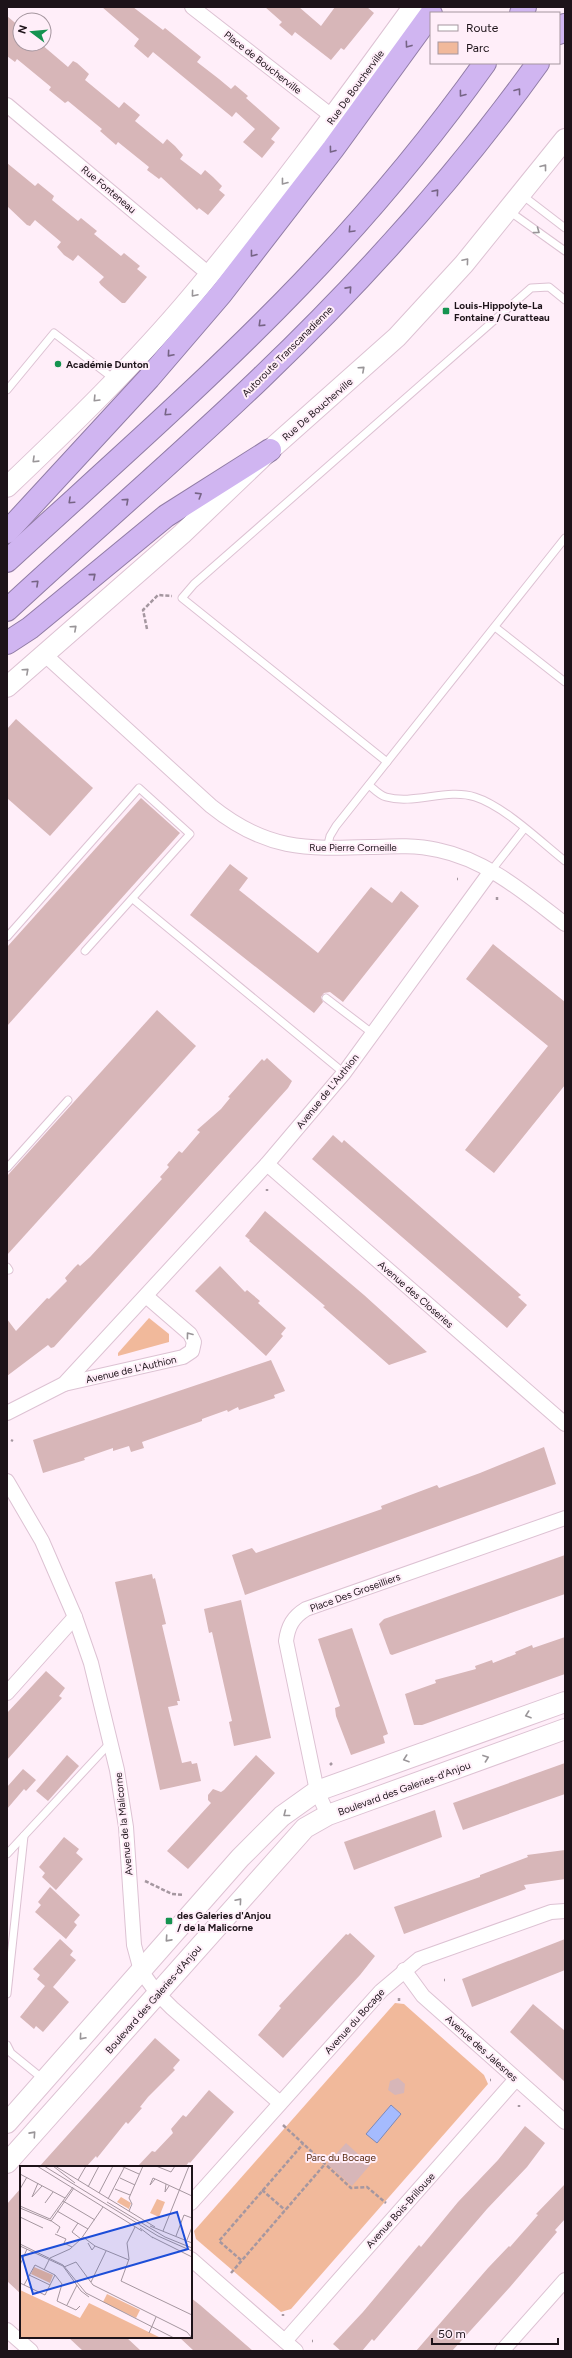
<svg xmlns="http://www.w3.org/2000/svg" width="572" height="2358" font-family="Figtree,sans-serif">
<rect width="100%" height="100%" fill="#ffeef9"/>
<g fill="#f1b99b">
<polygon points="149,1318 169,1334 169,1342 118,1356 118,1353"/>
<polygon points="395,2003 404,2004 484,2075 488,2084 291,2309 281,2312 196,2239 194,2231"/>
</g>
<polygon fill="#a5bbfe" stroke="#7c89b9" points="391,2105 401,2114 377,2143 366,2134"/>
<g fill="#d7b6b8">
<polygon points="102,7 133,7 163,30 165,28 201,57 197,62 219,79 231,89 235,85 248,96 246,98 280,128 271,139 275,142 262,158 243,142 255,129 236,112 232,117 153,52 148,58 134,46 139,39"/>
<polygon points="265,7 299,7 321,26 335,7 367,7 374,13 344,50 341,48 331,60 295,32 292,36 279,25 282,22"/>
<polygon points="7,16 20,27 20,44 41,44 68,67 73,61 77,63 89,74 85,80 119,108 124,102 140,115 135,121 163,144 167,139 175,146 183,155 180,159 201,175 205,170 213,177 222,186 219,190 225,195 208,215 199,208 197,210 161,177 159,179 147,170 149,167 118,142 116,145 100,131 102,129 68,101 65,103 49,90 51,87 17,59 15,62 7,56"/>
<polygon points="7,163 35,186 38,183 54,196 52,200 78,221 81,218 97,231 94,234 121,256 124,253 140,266 137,269 147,277 125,303 122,303 101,285 99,282 104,277 78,255 73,261 64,255 57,247 61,242 35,220 30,226 27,225 7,206"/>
<polygon points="16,719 93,788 50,836 7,798 7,729"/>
<polygon points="141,798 180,833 7,1026 7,947"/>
<polygon points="230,864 248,878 239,890 318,953 371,887 392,903 401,891 419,906 343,1002 330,992 324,993 321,997 323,1002 314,1013 190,915"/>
<polygon points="493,944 565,1002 565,1085 494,1173 465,1150 548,1046 466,979"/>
<polygon points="157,1010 196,1046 7,1255 7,1176"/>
<polygon points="267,1058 292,1081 288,1088 54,1347 51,1348 48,1345 7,1376 7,1319 16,1331 47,1298 49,1299 67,1281 65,1278 74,1268 78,1264 80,1266 90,1257 162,1179 160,1177 169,1167 167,1165 179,1151 182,1153 200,1132 197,1130 221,1109 230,1098 228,1097 262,1059 264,1061"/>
<polygon points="333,1135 342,1143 344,1140 521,1295 518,1297 527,1305 507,1328 312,1159"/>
<polygon points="265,1211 364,1295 427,1352 389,1365 323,1307 325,1306 249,1241 250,1240 245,1236"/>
<polygon points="220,1266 245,1292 247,1290 260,1301 258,1303 286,1328 281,1334 283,1336 266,1356 195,1291"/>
<polygon points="271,1360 285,1391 274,1395 275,1398 239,1410 238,1407 228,1412 227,1410 202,1419 202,1421 142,1442 144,1448 131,1452 129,1446 113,1451 113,1448 84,1458 85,1460 43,1473 33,1440"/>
<polygon points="544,1447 556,1484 245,1595 232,1555 252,1548 256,1553 382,1509 381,1506 437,1485 439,1488 480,1473"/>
<polygon points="565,1555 565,1594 392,1655 390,1654 379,1624 384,1619"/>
<polygon points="152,1574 153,1579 155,1578 166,1624 162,1625 180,1701 177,1701 178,1705 168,1707 182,1763 191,1761 192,1764 197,1763 201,1781 160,1790 115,1582"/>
<polygon points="241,1600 271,1738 234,1746 229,1722 232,1721 212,1632 209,1633 204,1609"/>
<polygon points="352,1628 388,1734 383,1736 385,1743 351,1755 336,1716 335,1708 340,1706 318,1639"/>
<polygon points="565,1637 565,1674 422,1725 414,1725 405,1694 436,1683 435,1680 476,1669 475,1666 492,1660 493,1663 516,1654 515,1652 532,1645 533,1648"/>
<polygon points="46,1671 65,1688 59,1696 62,1698 7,1760 7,1713"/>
<polygon points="67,1755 79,1766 48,1801 36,1791"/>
<polygon points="256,1755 275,1773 188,1869 167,1851 211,1803 208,1800 208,1795 213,1789 221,1792 224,1790"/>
<polygon points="565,1763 565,1794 463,1830 453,1803"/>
<polygon points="23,1769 36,1780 26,1791 24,1789 7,1809 7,1787"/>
<polygon points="435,1810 442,1837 354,1870 344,1842"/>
<polygon points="64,1837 79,1849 76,1853 83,1859 56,1890 42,1877 45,1873 39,1867"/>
<polygon points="565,1850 565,1879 524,1885 526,1889 404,1934 394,1907 480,1877 480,1875 528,1857 527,1855"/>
<polygon points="50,1887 80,1915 74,1922 77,1925 66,1939 35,1912 41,1905 38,1902"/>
<polygon points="350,1933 375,1956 360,1975 283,2058 258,2035 281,2008 279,2006 292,1992 346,1934 348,1935"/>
<polygon points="60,1939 73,1951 70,1955 76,1960 53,1987 69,2002 43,2032 36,2026 34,2029 20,2017 45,1986 37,1979 40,1975 33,1969"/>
<polygon points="565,1939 565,1970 472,2007 462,1979"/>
<polygon points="533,2004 565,2031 565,2082 510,2032"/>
<polygon points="155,2038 180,2060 173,2068 175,2070 148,2097 140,2107 142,2108 128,2124 126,2122 97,2158 96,2156 86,2167 39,2167"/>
<polygon points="398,2078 405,2084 404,2093 395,2095 388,2090 390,2081"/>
<polygon points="209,2090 234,2112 190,2163 189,2162 185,2167 137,2167 152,2151 155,2152 173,2133 171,2129 183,2115 186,2117"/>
<polygon points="525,2126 545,2143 527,2167 487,2209 374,2341 372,2339 362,2351 341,2351 333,2344 363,2312 419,2245 421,2247 458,2202 498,2160"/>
<polygon points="346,2143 370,2165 352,2186 327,2164"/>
<polygon points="565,2184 565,2219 555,2230 557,2232 510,2287 452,2351 416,2351 488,2268 509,2246 510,2247 538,2215 536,2214"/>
<polygon points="21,2188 21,2294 7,2281 7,2204"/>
<polygon points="191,2298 200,2305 253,2351 194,2351 179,2337 191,2337"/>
<polygon points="68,2337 126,2337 141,2351 83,2351"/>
</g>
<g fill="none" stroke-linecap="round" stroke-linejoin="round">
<defs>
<g id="lane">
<polyline points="522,195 565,228"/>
<polyline points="509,211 565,251"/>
<polyline points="7,390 54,333 114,379"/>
<polyline points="495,627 565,682"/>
<polyline points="387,762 182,598 194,584 531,288 549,287 565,300"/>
<path d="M 369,785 C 374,789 379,795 386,797 C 414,805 447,788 475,797 C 504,806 541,842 565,861"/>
<polyline points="327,848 330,836 336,826 565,538"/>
<polyline points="491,871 524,829"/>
<polyline points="133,899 344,1073"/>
<polyline points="7,937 139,788 190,834 85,951"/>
<polyline points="326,998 372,1033"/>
<polyline points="7,1168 68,1100"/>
<polyline points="7,1267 9,1270"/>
<polyline points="7,1854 111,1742"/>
<polyline points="7,1994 24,1836"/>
<polyline points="7,2045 11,2053 43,2079"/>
</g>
<g id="street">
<polyline points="192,7 333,117"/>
<polyline points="7,105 210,275"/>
<path d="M 44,654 L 211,806 C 267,851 306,849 374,847 C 395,846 417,845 438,850 C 487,860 526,894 565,924"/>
<polyline points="267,1164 565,1424"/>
<polyline points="64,1384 183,1357 192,1351 194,1342 190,1334 146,1296"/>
<polyline points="7,1413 64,1384 267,1164 344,1073 491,871"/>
<polyline points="7,1481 42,1541 75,1617 91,1663 117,1770 126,1827 134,1945 141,1971 157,1993 172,2008 280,2103"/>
<polyline points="7,1693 75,1617"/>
<path d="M 328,1815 L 317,1791 L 286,1641 C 288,1626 293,1617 306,1609 L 565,1518"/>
<polyline points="404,1970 423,1996 565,2122"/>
<polyline points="191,2203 381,1991 419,1959 551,1912 565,1911"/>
<polyline points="191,2259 296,2351"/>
<polyline points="7,2330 31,2351"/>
<polyline points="285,2341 516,2079"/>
<polyline points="502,2351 565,2280"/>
</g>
<g id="secondary">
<path d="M 7,487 C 71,426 135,364 192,296 C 270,203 342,105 413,7"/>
<polyline points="7,687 182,534 270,450 397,337 464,264 565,139"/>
<polyline points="7,2123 240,1858 282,1816 317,1791 565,1702"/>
<polyline points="7,2163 305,1828 328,1815 565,1729"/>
</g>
<g id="highway">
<polyline points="521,13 525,7"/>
<polyline points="559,33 565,25"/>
<polyline points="7,532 149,378 221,294 333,149 431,14"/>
<path d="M 7,561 C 107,469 209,380 303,282 C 369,213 430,140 485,63"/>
<path d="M 7,610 C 91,532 179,457 262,377 C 362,281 457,176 538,63"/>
<polyline points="7,643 30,628 166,516 270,450"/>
</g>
</defs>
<use href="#lane" stroke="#ddc2d3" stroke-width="9"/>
<use href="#street" stroke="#ddc2d3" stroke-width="16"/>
<use href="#secondary" stroke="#ddc2d3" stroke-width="22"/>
<use href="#highway" stroke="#917ca5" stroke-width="24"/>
<g stroke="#a597a0" stroke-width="2.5" stroke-dasharray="4 2" stroke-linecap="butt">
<polyline points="147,629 143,610 158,595 172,596"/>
<polyline points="457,879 458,879"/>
<polyline points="497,897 497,900"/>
<polyline points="267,1191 267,1189"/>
<polyline points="11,1440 13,1441"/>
<polyline points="330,1765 332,1763"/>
<polyline points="145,1881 172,1894 184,1895"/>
<polyline points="444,1980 445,1980"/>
<polyline points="399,2001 399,1998"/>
<polyline points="490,2080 491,2080"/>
<polyline points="519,2105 519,2107"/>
<polyline points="283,2125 351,2188 367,2187 386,2203"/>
<polyline points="262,2190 285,2210"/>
<polyline points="241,2260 219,2241 303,2144"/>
<polyline points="231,2273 325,2164"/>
<polyline points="283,2316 283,2314"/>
<polyline points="312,2341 313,2341"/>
</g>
<use href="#lane" stroke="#fff" stroke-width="7"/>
<use href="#street" stroke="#fff" stroke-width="14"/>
<use href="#secondary" stroke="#fff" stroke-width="20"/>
<use href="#highway" stroke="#d0b5f1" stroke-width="22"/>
</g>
<defs><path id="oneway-chevron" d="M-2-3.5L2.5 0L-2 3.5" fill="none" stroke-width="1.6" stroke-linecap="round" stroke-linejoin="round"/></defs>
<g stroke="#766485">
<use href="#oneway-chevron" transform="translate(408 45) rotate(126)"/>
<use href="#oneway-chevron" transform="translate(518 91) rotate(-53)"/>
<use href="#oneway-chevron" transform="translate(462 94) rotate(127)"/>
<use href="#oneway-chevron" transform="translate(332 150) rotate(127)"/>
<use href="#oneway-chevron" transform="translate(436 192) rotate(-49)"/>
<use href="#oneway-chevron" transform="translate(351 230) rotate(133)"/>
<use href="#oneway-chevron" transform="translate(253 254) rotate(128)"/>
<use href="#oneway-chevron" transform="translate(349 289) rotate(-48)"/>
<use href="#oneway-chevron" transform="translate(261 324) rotate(136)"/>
<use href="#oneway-chevron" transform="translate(170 354) rotate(131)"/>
<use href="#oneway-chevron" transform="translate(167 413) rotate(137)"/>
<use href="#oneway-chevron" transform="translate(199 495) rotate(-32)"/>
<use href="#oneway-chevron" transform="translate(71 501) rotate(137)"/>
<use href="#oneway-chevron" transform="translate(126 501) rotate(-42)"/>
<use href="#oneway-chevron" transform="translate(93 576) rotate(-40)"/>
<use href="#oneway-chevron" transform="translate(36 583) rotate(-43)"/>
</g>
<g stroke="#999598">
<use href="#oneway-chevron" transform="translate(544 167) rotate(-52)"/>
<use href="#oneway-chevron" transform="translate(284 182) rotate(128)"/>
<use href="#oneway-chevron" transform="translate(537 231) rotate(36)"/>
<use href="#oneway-chevron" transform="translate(466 261) rotate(-50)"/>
<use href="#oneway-chevron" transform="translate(194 294) rotate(130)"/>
<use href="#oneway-chevron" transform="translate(362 369) rotate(-42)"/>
<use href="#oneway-chevron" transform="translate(96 399) rotate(134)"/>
<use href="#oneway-chevron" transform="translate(35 460) rotate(136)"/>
<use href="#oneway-chevron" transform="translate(74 628) rotate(-42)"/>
<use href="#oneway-chevron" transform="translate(26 671) rotate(-42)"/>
<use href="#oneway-chevron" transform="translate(189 1335) rotate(-127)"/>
<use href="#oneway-chevron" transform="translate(528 1715) rotate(161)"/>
<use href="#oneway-chevron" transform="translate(486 1758) rotate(-20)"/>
<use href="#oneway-chevron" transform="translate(406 1759) rotate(161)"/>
<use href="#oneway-chevron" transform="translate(286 1814) rotate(142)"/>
<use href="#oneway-chevron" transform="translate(239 1901) rotate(-49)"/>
<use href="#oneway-chevron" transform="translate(168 1939) rotate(132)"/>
<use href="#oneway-chevron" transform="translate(82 2037) rotate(131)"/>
<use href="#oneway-chevron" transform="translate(33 2134) rotate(-48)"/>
</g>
<g fill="#159350" stroke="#ffeef9" stroke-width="1.5">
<rect x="442" y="307" width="8" height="8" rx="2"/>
<circle cx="58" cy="364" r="4"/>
<rect x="165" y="1917" width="8" height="8" rx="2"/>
</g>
<g text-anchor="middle" stroke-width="4" stroke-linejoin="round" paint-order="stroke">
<g font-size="10" fill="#1d1319" stroke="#ffeef9">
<text transform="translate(263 62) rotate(38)" y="4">Place de Boucherville</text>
<text transform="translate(355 87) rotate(-54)" y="4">Rue De Boucherville</text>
<text transform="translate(109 189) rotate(40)" y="4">Rue Fonteneau</text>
<text transform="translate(287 351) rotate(-45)" y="4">Autoroute Transcanadienne</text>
<text transform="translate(317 409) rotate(-41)" y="4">Rue De Boucherville</text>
<text x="353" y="851">Rue Pierre Corneille</text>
<text transform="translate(327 1091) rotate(-51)" y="4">Avenue de L'Authion</text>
<text transform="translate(416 1294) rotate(41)" y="4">Avenue des Closeries</text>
<text transform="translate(131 1369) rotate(-13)" y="4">Avenue de L'Authion</text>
<text transform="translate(355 1592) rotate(-20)" y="4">Place Des Groseilliers</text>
<text transform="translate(404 1788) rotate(-20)" y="4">Boulevard des Galeries-d'Anjou</text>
<text transform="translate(123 1824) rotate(-96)" y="4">Avenue de la Malicorne</text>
<text transform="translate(153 1999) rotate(-49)" y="4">Boulevard des Galeries-d'Anjou</text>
<text transform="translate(354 2021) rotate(-48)" y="4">Avenue du Bocage</text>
<text transform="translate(482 2048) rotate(42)" y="4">Avenue des Jalesnes</text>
<text transform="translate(400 2210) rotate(-48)" y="4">Avenue Bois-Brillouse</text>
</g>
<g font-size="10" font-weight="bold" fill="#1d1319" stroke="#ffeef9" text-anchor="start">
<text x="454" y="309">Louis-Hippolyte-La<tspan x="454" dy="12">Fontaine / Curatteau</tspan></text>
<text x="66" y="368">Académie Dunton</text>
<text x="177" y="1919">des Galeries d'Anjou<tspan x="177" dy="12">/ de la Malicorne</tspan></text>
</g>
<g font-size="10" fill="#572a0f" stroke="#ffeef9">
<text x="341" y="2161">Parc du Bocage</text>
</g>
</g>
<g transform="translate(20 2166)">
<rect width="172" height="172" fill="#ffeef9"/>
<path d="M 101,31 L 111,37 L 109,43 L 97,36 ZM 137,33 L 145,36 L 139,51 L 130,47 ZM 14,101 L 33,109 L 30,117 L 11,108 ZM 0,124 L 60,152 L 69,137 L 141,172 L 0,172 ZM 87,128 L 120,144 L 116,152 L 83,136 Z" fill="#f1b99b"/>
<path fill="none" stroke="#a5969f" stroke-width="1" d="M 17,0 L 122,65M 24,0 L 138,70 L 172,85M 33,0 L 55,17M 35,0 L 135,61M 101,0 L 119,8M 136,0 L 151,6 L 155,0M 0,8 L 45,32M 100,12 L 115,19M 135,13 L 130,19 L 133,12 L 172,30M 58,14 L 66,0M 18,17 L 12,31 L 22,20M 146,18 L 145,26 L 149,20M 68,21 L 79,0M 0,23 L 7,11M 95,23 L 110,29M 79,27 L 93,0M 88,33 L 104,2M 43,35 L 75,54M 87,36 L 145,71 L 172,82M 25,37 L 33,26M 0,40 L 30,53 L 53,21M 0,42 L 31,55 L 54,22M 37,45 L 68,63M 109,45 L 112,38 L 109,32 L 123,0M 0,51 L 23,62M 30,54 L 40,61 L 37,67M 58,57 L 52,66 L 61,73M 130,60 L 172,77M 115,61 L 107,77 L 109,93 L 101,115 L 172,149M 120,62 L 133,72M 143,65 L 169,0M 35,68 L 46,73 L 44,77 L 52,81M 156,70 L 164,49 L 172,52M 63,71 L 75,80 L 109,94M 132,71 L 172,91M 167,74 L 172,61M 68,77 L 72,84 L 75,80M 0,78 L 43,99 L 66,127 L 154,172M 0,80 L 43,100 L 61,125 L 69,131M 0,99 L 7,83M 44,101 L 56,96 L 73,119 L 167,166 L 172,172M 24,104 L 30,92 L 50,83 L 61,73 L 83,41M 9,109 L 30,119M 71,116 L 86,85M 0,117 L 25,129 L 35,109M 4,119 L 15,99 L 35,109 L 42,118 L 37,135 L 56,144 L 60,140M 47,139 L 57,119M 129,167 L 136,151"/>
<path fill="#1d4ed8" fill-opacity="0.15" stroke="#1d4ed8" stroke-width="2" d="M 157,46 L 168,83 L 13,128 L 2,90 Z"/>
<rect width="172" height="172" fill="none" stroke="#1d1319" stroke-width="2"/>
</g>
<rect width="572" height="2358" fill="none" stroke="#1d1319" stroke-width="16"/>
<rect x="430" y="12" width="130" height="52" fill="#ffeef9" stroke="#a5969f"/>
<rect x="438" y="25" width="20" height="6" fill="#ffffff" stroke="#a5969f"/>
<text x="466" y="32" font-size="12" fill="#1d1319">Route</text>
<rect x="438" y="42" width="20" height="12" fill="#f1b99b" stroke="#a5969f"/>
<text x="466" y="52" font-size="12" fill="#1d1319">Parc</text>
<g transform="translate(32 32) rotate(286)"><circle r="19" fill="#ffeef9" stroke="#a5969f"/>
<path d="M0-3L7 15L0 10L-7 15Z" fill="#159350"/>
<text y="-6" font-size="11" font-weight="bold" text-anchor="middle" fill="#1d1319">N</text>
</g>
<path d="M432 2338v6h126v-6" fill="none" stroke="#1d1319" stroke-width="2"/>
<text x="438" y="2338" font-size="12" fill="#1d1319" stroke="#ffeef9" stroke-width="3" paint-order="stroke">50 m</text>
</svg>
